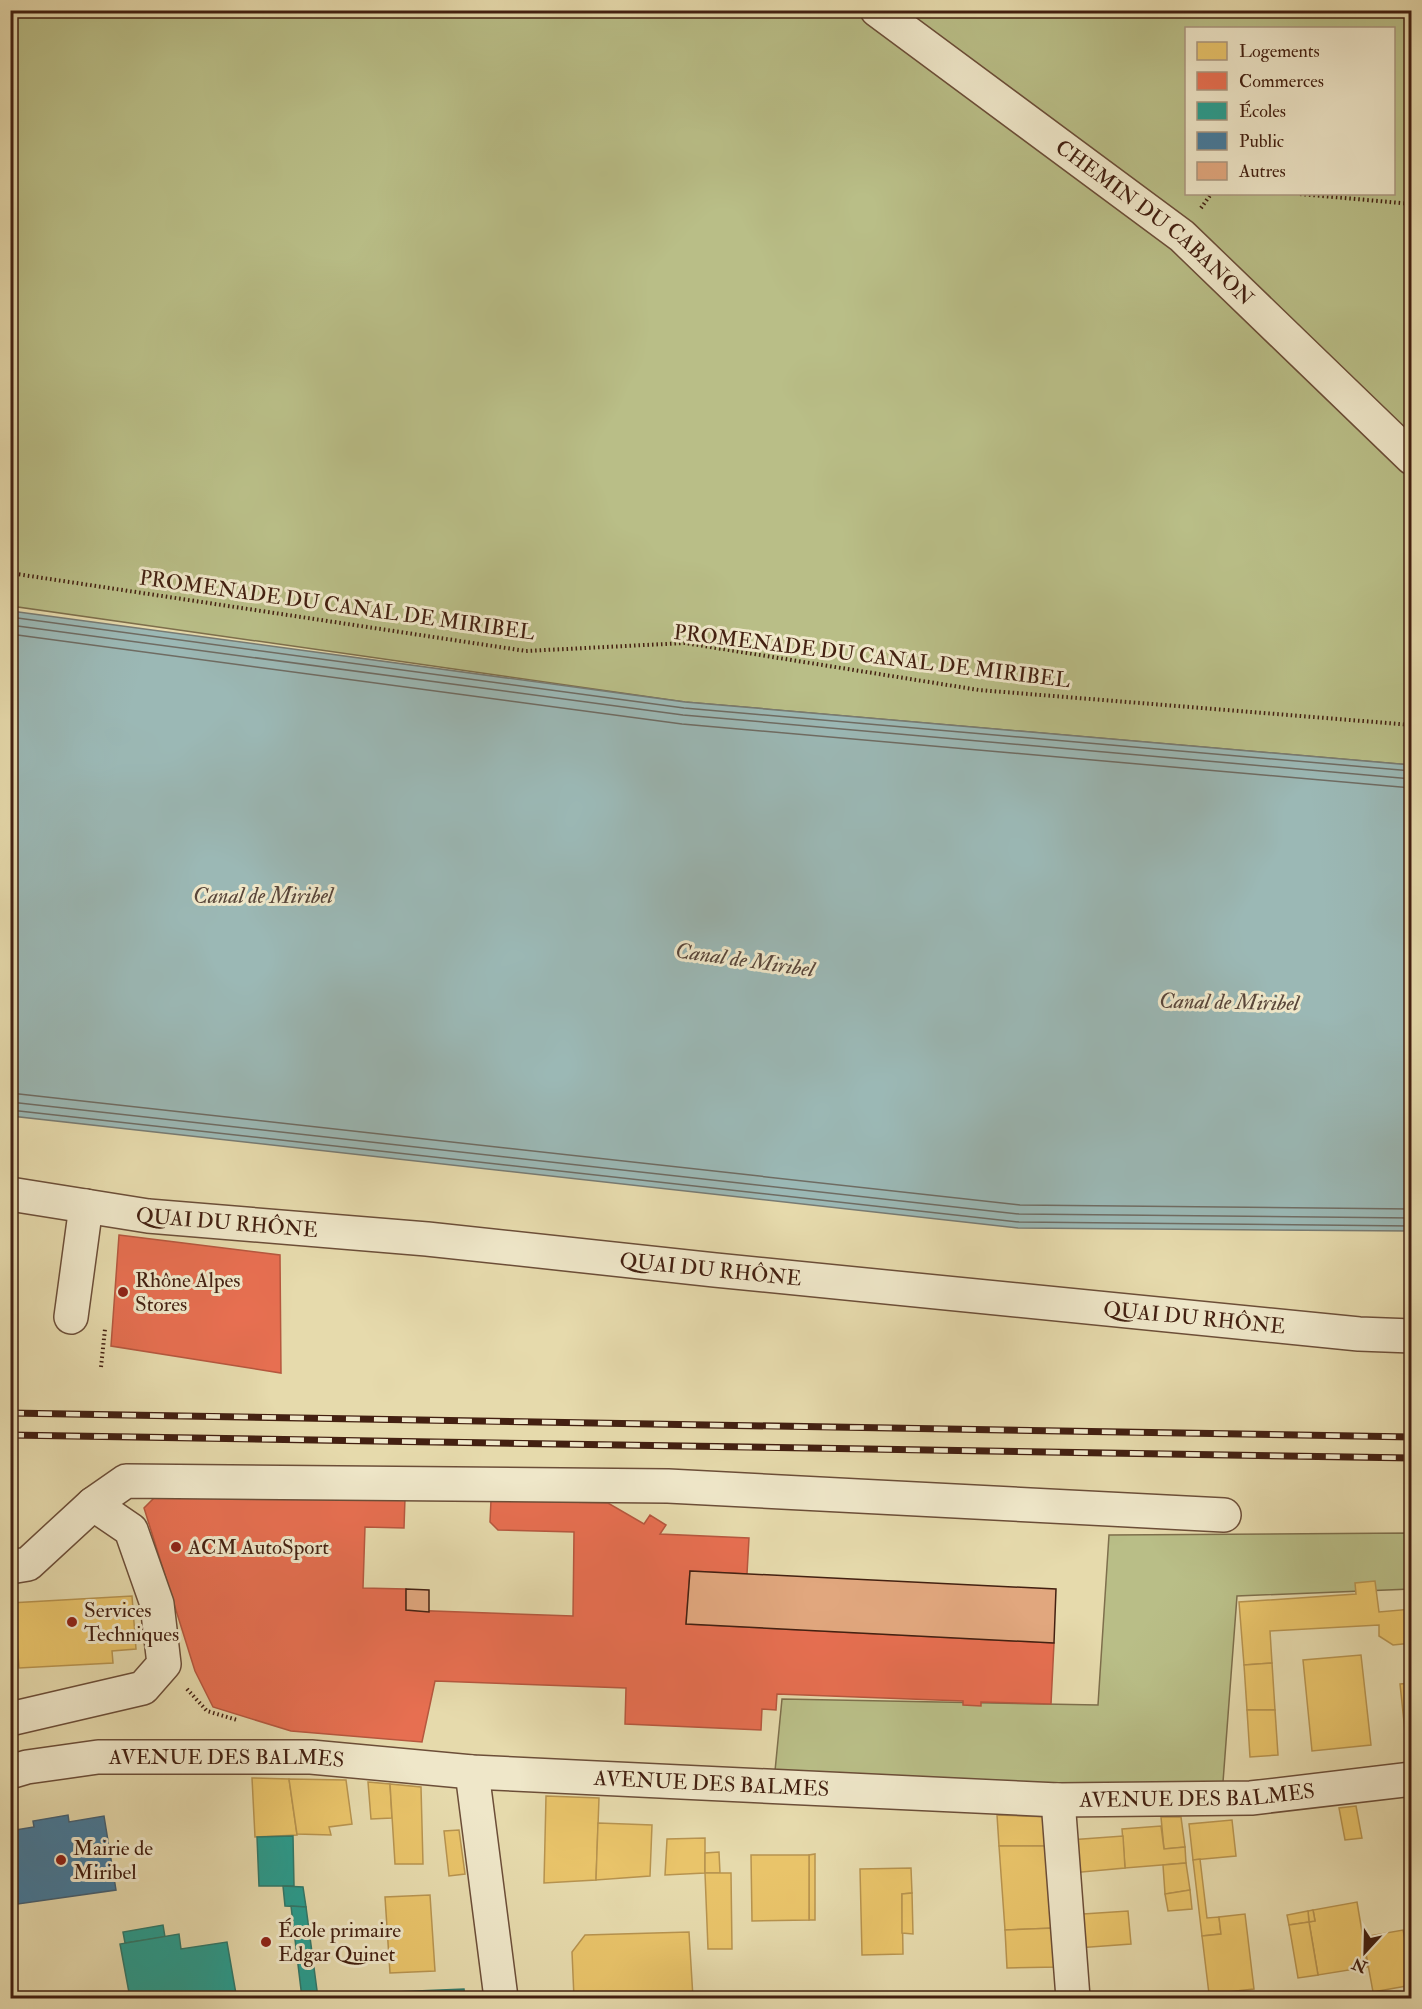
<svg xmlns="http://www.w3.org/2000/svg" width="1422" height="2009" font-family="'IM FELL Double Pica',serif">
<rect width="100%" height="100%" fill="#e6daac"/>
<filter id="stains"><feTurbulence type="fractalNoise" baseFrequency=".00333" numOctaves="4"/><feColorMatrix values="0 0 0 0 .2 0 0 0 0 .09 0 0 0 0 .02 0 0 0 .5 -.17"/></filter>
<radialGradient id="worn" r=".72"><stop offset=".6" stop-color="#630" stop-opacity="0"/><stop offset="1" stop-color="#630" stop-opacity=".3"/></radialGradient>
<g fill="#b9be87" stroke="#7e6f4c" stroke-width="1.5" fill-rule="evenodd">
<path d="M 11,11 L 1411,11 L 1411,765 L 685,702 L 11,606 ZM 1186,28 L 1394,28 L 1394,194 L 1186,194 Z"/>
<polygon points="1411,1533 1411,1589 1237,1596 1223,1782 1023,1787 775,1771 782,1699 1098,1705 1109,1535"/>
</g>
<polygon fill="#9bb8b5" stroke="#787b73" stroke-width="1.5" points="11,611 685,702 1411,765 1411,1231 1018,1228 11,1116"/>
<g fill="#e9c46a" stroke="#b7934f" stroke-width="1.5">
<polygon points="1375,1581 1379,1612 1412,1609 1412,1643 1393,1645 1379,1636 1379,1625 1270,1631 1272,1663 1244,1665 1239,1602 1356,1594 1355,1583"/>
<polygon points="132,1596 136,1649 112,1651 113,1663 19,1668 17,1642 10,1642 10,1603"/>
<polygon points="1361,1655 1371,1745 1312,1751 1303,1660"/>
<polygon points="1272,1663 1275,1710 1247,1710 1244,1665"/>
<polygon points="1412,1683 1412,1740 1406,1741 1400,1684"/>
<polygon points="1247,1710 1275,1710 1278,1755 1250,1757"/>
<polygon points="252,1778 289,1779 297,1835 255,1837"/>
<polygon points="289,1779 346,1780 352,1824 329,1827 331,1835 297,1834"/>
<polygon points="368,1782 390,1784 392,1818 371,1819"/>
<polygon points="390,1784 421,1787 423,1864 395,1864"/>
<polygon points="546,1796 599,1798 596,1880 544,1883"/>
<polygon points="1356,1806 1362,1838 1345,1840 1339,1808"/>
<polygon points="997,1815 1050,1817 1050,1846 999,1846"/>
<polygon points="1161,1817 1181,1817 1185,1847 1164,1849"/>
<polygon points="1232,1820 1236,1856 1193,1860 1189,1824"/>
<polygon points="598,1823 652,1825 650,1876 596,1880"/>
<polygon points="1161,1826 1164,1849 1185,1847 1186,1863 1125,1868 1122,1829"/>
<polygon points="459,1830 465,1874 449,1876 444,1831"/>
<polygon points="1123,1836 1125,1868 1071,1873 1069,1840"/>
<polygon points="705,1838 705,1873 665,1875 667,1839"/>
<polygon points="999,1846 1050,1846 1055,1928 1005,1930"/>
<polygon points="719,1852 720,1873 705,1873 705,1853"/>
<polygon points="815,1854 815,1920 809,1920 809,1855"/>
<polygon points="751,1855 809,1855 809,1920 752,1921"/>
<polygon points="1200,1859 1207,1918 1219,1917 1221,1934 1202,1936 1193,1860"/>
<polygon points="1186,1863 1190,1890 1165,1894 1163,1865"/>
<polygon points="911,1868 912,1893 902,1894 903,1954 862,1955 860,1869"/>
<polygon points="705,1873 731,1873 732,1949 708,1949"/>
<polygon points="1190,1890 1192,1909 1168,1911 1165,1894"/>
<polygon points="912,1893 913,1934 902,1933 902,1894"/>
<polygon points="430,1895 435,1971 390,1973 385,1897"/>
<polygon points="1357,1902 1368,1967 1318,1975 1309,1922 1315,1921 1313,1910"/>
<polygon points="1313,1910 1315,1921 1309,1922 1308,1911"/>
<polygon points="1128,1911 1131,1944 1077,1948 1075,1921 1083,1914"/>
<polygon points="1308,1911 1309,1922 1289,1925 1287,1915"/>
<polygon points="1245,1914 1254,1989 1209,1994 1202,1936 1221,1934 1219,1917"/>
<polygon points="1309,1922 1318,1975 1298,1978 1289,1925"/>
<polygon points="1055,1928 1059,1967 1007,1968 1005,1930"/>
<polygon points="1403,1930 1409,1958 1412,1958 1412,1985 1373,1992 1363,1937"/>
<polygon points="689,1932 693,1998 574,1998 572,1952 585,1935"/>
</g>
<g fill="#e76f51" stroke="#b6573e" stroke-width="1.5">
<polygon points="119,1235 280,1255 281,1373 111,1346"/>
<polygon points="159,1493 405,1498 404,1528 365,1527 363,1588 406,1589 406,1610 573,1616 574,1532 498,1530 490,1522 491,1500 608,1503 644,1524 650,1515 666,1525 660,1534 749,1538 747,1574 690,1571 686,1624 1054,1643 1051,1704 981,1702 981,1706 963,1705 963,1701 777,1694 776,1710 762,1709 761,1730 625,1724 626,1688 435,1681 422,1742 291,1731 213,1707 195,1671 144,1508"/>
</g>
<g fill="#2a9d8f" stroke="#327869" stroke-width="1.5">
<polygon points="293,1836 294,1886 259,1886 257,1837"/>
<polygon points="283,1886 303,1887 306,1907 285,1906"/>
<polygon points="291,1906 306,1907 318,1998 302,1998"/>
<polygon points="163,1925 165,1937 125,1943 123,1932"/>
<polygon points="179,1934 181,1949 227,1942 236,1994 214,1998 130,1998 120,1944"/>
<polygon points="464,1989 465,1998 394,1998 393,1992"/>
<polygon points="393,1992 394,1998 364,1998 364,1996"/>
</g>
<polygon fill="#457b9d" stroke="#446073" stroke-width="1.5" points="68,1815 69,1822 104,1816 116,1890 11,1905 10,1831 34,1827 33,1821"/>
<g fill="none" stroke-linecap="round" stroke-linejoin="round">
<g stroke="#6f6c63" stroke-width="1.5">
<polyline points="10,617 684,708 1412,771"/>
<polyline points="10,625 683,715 1412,779"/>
<polyline points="10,634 682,724 1412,788"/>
<polyline points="10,1093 1020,1205 1412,1209"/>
<polyline points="10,1102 1019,1214 1412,1218"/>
<polyline points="10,1110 1019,1222 1412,1226"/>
</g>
</g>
<g fill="#e1a77e" stroke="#432011" stroke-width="1.5">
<polygon points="690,1571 1056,1589 1054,1643 686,1624"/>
<polygon points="406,1589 429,1590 429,1612 406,1610"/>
</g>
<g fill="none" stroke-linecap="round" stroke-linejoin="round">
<defs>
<g id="minor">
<path id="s1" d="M 877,10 L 1182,236 L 1412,458"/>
<path id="s2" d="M 10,1194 L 148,1216 L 427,1239 L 715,1270 L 1359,1334 L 1412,1336"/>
<polyline points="71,1317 86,1206"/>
<polyline points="10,1567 28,1564 93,1504 126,1481 668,1486 1224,1515"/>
<polyline points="10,1719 143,1688 164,1664 157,1604 131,1530 93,1504"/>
<path id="s3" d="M 10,1772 L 27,1767 L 98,1757 L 311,1757 L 472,1772 L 1058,1800 L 1251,1798 L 1412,1779"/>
<polyline points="472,1772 501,1998"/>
<polyline points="1058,1800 1073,1998"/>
</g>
</defs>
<use href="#minor" stroke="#6c4e38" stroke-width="36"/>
<g stroke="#432011" stroke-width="4" stroke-dasharray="1.5 3" stroke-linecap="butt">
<polyline points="1300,194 1412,204"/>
<polyline points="1201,208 1211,194"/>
<polyline points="10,573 526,651 685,643 979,690 1412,725"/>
<polyline points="101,1367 105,1329"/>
<polyline points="187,1689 207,1711 237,1720"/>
</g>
<use href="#minor" stroke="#efe7c9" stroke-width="33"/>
<defs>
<g id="rail">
<polyline points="10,1413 1412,1437"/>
<polyline points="10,1435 1412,1458"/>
</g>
</defs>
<use href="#rail" stroke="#432011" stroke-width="7"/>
<use href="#rail" stroke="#efe7c9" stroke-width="4.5" stroke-dasharray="14" stroke-linecap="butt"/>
</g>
<g fill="#8f2418" stroke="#efe7c9" stroke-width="2">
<circle cx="123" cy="1292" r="6"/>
<circle cx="176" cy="1547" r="6"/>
<circle cx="72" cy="1622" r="6"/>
<circle cx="61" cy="1860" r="6"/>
<circle cx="266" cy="1942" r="6"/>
</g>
<g text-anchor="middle" stroke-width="6" stroke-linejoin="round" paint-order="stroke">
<g font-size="21" fill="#432011" stroke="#efe7c9">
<text dy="7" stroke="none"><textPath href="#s1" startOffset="350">CHEMIN DU CABANON</textPath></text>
<text transform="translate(337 605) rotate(8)" y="7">PROMENADE DU CANAL DE MIRIBEL</text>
<text transform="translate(872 656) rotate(7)" y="7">PROMENADE DU CANAL DE MIRIBEL</text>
<text dy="7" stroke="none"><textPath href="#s2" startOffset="219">QUAI DU RHÔNE</textPath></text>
<text dy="7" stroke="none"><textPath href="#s2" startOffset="705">QUAI DU RHÔNE</textPath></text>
<text dy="7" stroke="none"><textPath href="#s2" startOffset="1191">QUAI DU RHÔNE</textPath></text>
<text dy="7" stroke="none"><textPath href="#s3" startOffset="218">AVENUE DES BALMES</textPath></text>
<text dy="7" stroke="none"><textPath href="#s3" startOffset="704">AVENUE DES BALMES</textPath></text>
<text dy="7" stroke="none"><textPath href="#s3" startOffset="1190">AVENUE DES BALMES</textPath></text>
</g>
<g font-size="21" fill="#432011" stroke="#efe7c9" text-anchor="start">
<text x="135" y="1287">Rhône Alpes<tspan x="135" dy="24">Stores</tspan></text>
<text x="188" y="1554">ACM AutoSport</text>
<text x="84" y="1617">Services<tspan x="84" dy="24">Techniques</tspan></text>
<text x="73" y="1855">Mairie de<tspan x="73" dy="24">Miribel</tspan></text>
<text x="278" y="1937">École primaire<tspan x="278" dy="24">Edgar Quinet</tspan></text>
</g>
<g font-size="22" font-style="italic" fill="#59463a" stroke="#efe7c9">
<text x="263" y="903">Canal de Miribel</text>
<text transform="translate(745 959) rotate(8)" y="8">Canal de Miribel</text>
<text transform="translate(1229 1001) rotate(1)" y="8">Canal de Miribel</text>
</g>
</g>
<rect width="1422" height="2009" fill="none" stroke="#e6daac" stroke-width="36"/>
<rect x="12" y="12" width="1398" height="1985" fill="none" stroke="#432011" stroke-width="3"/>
<rect x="18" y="18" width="1386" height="1973" fill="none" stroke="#432011" stroke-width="1.5"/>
<rect x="1185" y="27" width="210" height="168" fill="#efe7c9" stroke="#aa977f" stroke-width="1.5"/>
<rect x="1197" y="42" width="30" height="18" fill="#e9c46a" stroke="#aa977f" stroke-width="1.5"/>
<text x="1239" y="57" font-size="18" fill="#432011">Logements</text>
<rect x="1197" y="72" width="30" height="18" fill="#e76f51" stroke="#aa977f" stroke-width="1.5"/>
<text x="1239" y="87" font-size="18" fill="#432011">Commerces</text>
<rect x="1197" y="102" width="30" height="18" fill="#2a9d8f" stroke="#aa977f" stroke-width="1.5"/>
<text x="1239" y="117" font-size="18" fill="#432011">Écoles</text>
<rect x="1197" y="132" width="30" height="18" fill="#457b9d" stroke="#aa977f" stroke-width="1.5"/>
<text x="1239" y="147" font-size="18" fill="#432011">Public</text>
<rect x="1197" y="162" width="30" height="18" fill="#e1a77e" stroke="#aa977f" stroke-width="1.5"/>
<text x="1239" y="177" font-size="18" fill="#432011">Autres</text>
<g transform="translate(1365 1952) rotate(202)" stroke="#efe7c9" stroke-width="4.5" paint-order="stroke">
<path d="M0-4.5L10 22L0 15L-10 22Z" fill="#432011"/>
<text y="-9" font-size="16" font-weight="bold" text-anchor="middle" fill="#432011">N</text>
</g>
<rect width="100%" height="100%" filter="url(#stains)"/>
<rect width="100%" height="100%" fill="url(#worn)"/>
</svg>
